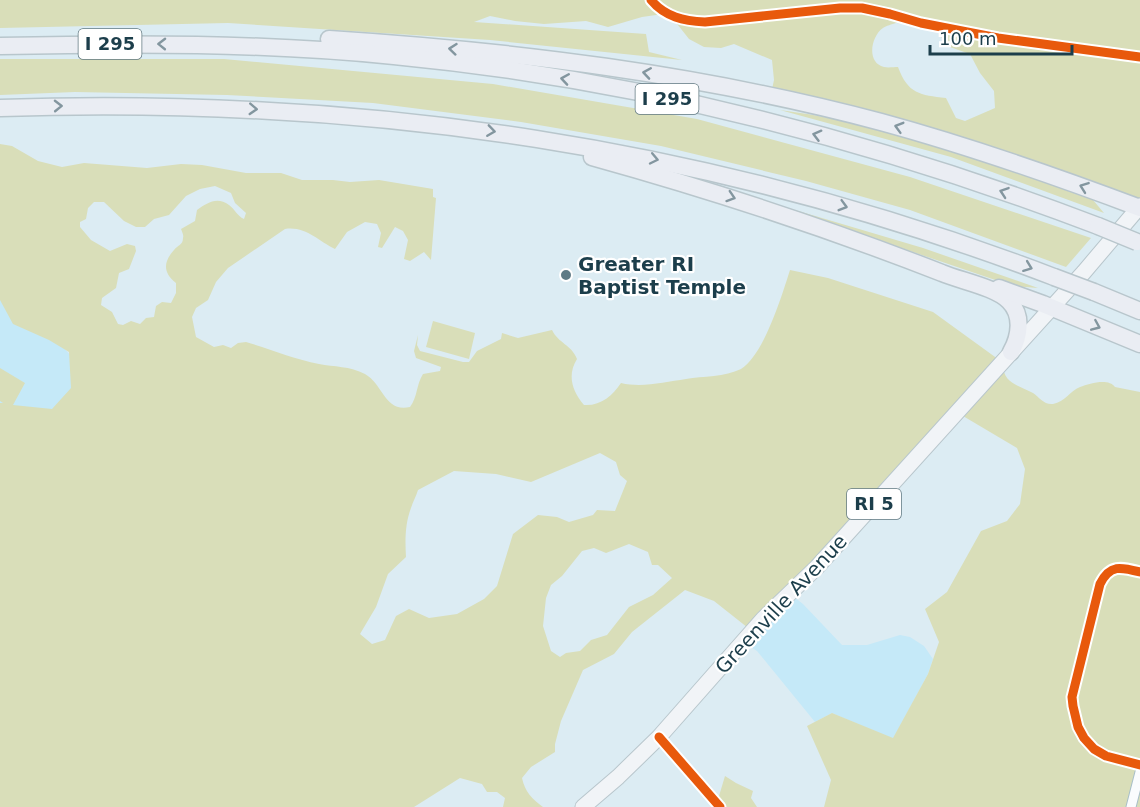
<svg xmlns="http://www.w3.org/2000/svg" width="1140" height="807" font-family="'DejaVu Sans',sans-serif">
<rect width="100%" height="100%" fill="#dcecf3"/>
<g fill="#c5e9f8">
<polygon points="0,276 118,409 0,500"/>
<polygon points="794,597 803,604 842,645 867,645 900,635 910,637 924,646 933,659 928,674 893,739 832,713 815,722 757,651 748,645"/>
</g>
<g fill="#d9deb9" fill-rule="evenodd">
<path d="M 0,0 L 1140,0 L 1140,220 L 1129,212 L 1073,187 L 771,94 L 774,80 L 772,60 L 734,44 L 721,48 L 704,47 L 689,39 L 674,20 L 663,14 L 642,17 L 608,27 L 586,21 L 544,24 L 515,21 L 490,16 L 474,22 L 646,34 L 649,52 L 682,60 L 490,40 L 228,23 L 0,28 ZM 896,23 L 928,26 L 938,32 L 947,46 L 970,54 L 980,73 L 994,91 L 995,108 L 965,121 L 956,118 L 946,98 C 920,95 908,94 898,67 C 894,67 888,68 884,67 C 866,63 871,36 883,28 C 886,26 892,24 896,23 Z"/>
<polygon points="0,59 224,59 493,84 697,119 910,177 1091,238 1066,267 910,210 806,181 661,146 521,122 373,103 227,95 75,92 0,95"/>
<path d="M 780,110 C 888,124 991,163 1093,200 L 1104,213 L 951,157 Z"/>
<path d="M 0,144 L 12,146 L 38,161 L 62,167 L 84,163 L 147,168 L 181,164 L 202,165 L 246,173 L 281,173 L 302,180 L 333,180 L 350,182 L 379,180 L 433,189 L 433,197 L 436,198 L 431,260 L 424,252 L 410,261 L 404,259 L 408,240 L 403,231 L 395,227 L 382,248 L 378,247 L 381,233 L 377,224 L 365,222 L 347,232 L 335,249 C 318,241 306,226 285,229 L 228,268 L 216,282 L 208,300 L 196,308 L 192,317 L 196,337 L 214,347 L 223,345 L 231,348 L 238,343 L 246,342 C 270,349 294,359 319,364 C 334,367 350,366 365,374 C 383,384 385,413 410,407 C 418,396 416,385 423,374 L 440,371 L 441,367 L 416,358 L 414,351 L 418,335 L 417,345 L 420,351 L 463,362 L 469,362 L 477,351 L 501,339 L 502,333 L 518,338 L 552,330 C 559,344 571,344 577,359 C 567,375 572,391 584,405 C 601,406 612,396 621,383 C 642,388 665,382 686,379 C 703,376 725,377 741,369 C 764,355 782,295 790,270 L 828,278 L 933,312 L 1002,362 C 1004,385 1017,384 1033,393 C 1039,397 1044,405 1053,404 C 1065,402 1070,391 1080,387 C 1090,383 1109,378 1115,387 L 1140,392 L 1140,807 L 824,807 L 831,780 L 807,726 L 832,713 L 893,738 L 928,674 L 939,642 L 925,609 L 947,592 L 981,531 L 1007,521 L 1020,504 L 1025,469 L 1017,448 L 963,416 L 757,635 L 714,601 L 685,590 L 632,632 L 614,654 L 583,670 L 561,721 L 555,744 L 555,752 L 531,767 L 522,778 C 525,792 532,799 543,807 L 503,807 L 505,798 L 497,792 L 487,792 L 482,784 L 460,778 L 414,807 L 0,807 L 0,403 L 3,403 L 0,401 L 0,368 L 25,383 L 13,405 L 52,409 L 71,388 L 69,352 L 49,340 L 13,324 L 0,300 ZM 215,186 L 231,193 L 235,203 L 246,213 L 244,219 C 237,216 235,209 229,205 C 217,196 207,203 197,210 L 195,221 L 181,229 C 182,232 184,235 183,238 C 183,245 178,245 174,250 C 163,262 163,273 176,283 L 176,293 L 171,303 L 162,302 L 156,306 L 154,317 L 146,318 L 140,324 L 131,321 L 123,325 L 118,324 L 112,312 L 101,305 L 102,298 L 116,288 L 119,273 L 129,269 L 136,251 L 135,246 L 127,244 L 110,251 L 91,240 L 80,227 L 80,222 L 86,219 L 88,208 L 94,202 L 104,202 L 124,221 L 136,227 L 145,227 L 154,219 L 169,215 L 186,196 L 200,189 ZM 600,453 L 616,462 L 620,475 L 627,481 L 615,511 L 597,510 L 593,515 L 569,522 L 557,517 L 538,515 L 513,534 L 497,586 L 484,599 L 457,614 L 429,618 L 409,609 L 396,616 L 385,640 L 372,644 L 360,634 L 376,607 L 388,574 L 406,557 C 405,540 405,524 411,508 C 413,501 416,497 418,490 L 454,471 L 496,474 L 531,482 ZM 629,544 L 648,552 L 652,565 L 658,565 L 672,578 L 653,595 L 629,607 L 607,635 L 591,640 L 580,651 L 566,653 L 560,657 L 551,651 L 543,626 L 546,598 L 551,585 L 562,576 L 582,551 L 594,548 L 606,553 Z"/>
<polygon points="754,198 923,248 1038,288 1013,286"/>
<polygon points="433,321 475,333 469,359 426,347"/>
<polygon points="725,776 736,783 753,791 751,798 757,807 720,807 719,796"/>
</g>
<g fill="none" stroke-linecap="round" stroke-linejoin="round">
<defs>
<g id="street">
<path d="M 651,0 C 665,17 684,21 705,22 L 840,8 L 862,8 L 890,14 L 921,23 L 998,38 L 1140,57"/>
<path d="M 1140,572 C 1121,567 1110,564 1100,584 L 1072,697 L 1073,706 L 1078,727 L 1084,738 L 1094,749 L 1106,756 L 1140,765"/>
<polyline points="659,737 720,807"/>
<polyline points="1131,807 1140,772"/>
</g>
<polyline id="primary" points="583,807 618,777 659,737 763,619 817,567 1084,272 1140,206"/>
<g id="highway">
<path d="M 329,39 C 515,51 701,74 881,122 C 969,146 1055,176 1140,208"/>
<path d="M 0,46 C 132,43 263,43 394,56 C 634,79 873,140 1098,226"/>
<path d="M 0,108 C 367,96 711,146 1054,277"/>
<path d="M 592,157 C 711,190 827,228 942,273 C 961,281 995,287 1009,301 C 1023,315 1020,336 1011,352"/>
<polyline points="999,288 1043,304 1140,344"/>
<polyline points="1094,292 1140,311"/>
</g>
</defs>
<use href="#street" stroke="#a8bfc8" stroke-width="11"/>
<use href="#primary" stroke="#b8c6cc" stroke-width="17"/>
<use href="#highway" stroke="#b8c6cc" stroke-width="19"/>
<use href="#street" stroke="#fafcfd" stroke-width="9"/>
<use href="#primary" stroke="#f1f4f7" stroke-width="15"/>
<use href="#highway" stroke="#eaedf3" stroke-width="16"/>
<defs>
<g id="highway-bridge">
<polyline points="1098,226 1137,242"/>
<polyline points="1054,277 1094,292"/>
</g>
</defs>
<use href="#highway-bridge" stroke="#b8c6cc" stroke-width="19" stroke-linecap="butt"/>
<use href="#highway-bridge" stroke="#eaedf3" stroke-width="16"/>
<defs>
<g id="cycleway">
<path d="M 651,0 C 665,17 684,21 705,22 L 840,8 L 862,8 L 890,14 L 921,23 L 998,38 L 1140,57"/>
<path d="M 1140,572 C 1121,567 1110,564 1100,584 L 1072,697 L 1073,706 L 1078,727 L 1084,738 L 1094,749 L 1106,756 L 1140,765"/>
<polyline points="659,737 720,807"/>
</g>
</defs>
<use href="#cycleway" stroke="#fff" stroke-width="13"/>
<use href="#cycleway" stroke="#e8590c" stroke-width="9"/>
</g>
<defs><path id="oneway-chevron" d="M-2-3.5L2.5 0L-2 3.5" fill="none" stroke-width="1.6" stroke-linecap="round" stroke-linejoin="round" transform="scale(1.5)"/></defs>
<g stroke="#83969f">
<use href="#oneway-chevron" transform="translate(162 44) rotate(-179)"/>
<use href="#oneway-chevron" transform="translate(453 49) rotate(-174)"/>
<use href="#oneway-chevron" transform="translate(647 73) rotate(-171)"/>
<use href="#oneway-chevron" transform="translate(565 79) rotate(-171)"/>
<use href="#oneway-chevron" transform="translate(58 106) rotate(-1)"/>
<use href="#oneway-chevron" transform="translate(253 109) rotate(3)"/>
<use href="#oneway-chevron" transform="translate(899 127) rotate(-164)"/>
<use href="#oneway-chevron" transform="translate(491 131) rotate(8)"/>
<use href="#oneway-chevron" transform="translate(817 135) rotate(-165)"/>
<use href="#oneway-chevron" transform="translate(654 159) rotate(12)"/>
<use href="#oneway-chevron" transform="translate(1084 187) rotate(-160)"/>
<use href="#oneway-chevron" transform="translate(1004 192) rotate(-161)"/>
<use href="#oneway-chevron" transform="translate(731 197) rotate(18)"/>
<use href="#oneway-chevron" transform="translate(843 206) rotate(16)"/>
<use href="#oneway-chevron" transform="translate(1028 267) rotate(21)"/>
<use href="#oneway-chevron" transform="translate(1096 326) rotate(23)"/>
</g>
<circle fill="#5f7b86" stroke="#fff" stroke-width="2" cx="566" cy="275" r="6"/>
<g text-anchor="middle" stroke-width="4.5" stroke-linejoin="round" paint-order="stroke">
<g fill="#fff" stroke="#607881" stroke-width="1.5">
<rect x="78.5" y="29" width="63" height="30" rx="4.5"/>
<rect x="635.5" y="84" width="63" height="30" rx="4.5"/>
<rect x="847" y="489" width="54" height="30" rx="4.5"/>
</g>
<g font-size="18" font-weight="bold" fill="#1c3e4b">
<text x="110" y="50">I 295</text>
<text x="667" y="105">I 295</text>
<text x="874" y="510">RI 5</text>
</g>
<g font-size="20" font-weight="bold" fill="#1c3e4b" stroke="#fff" text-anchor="start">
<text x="578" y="271">Greater RI<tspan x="578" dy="23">Baptist Temple</tspan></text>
</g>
<g font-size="20" fill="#1c3e4b" stroke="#fff">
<text transform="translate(781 604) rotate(-47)" y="7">Greenville Avenue</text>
</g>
</g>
<path d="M930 45v9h142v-9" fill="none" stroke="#1c3e4b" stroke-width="3"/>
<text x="939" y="45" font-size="18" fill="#1c3e4b" stroke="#ffffff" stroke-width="4.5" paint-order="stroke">100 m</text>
</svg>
